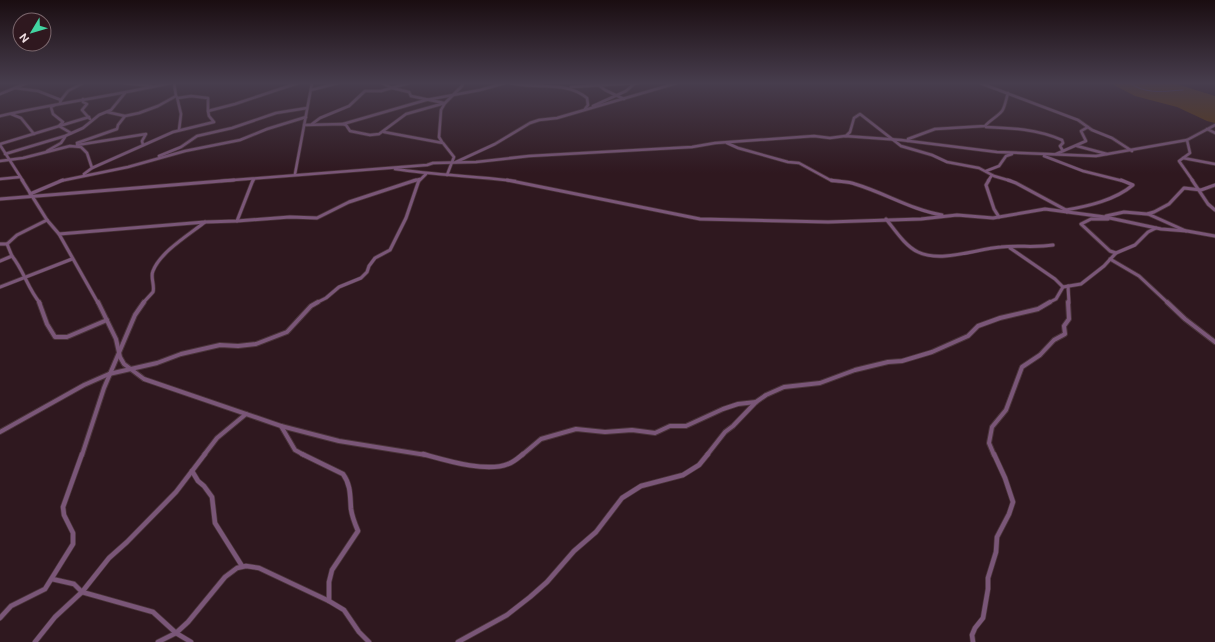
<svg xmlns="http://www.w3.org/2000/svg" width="1215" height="642" font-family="'DM Sans',sans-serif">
<rect width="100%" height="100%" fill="#2f181f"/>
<polygon fill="#5b380d" points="1110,83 1173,83 1215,96 1215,123 1207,121 1177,107 1135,96"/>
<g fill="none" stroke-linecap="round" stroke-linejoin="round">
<path stroke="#53437b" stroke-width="1" d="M 1130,83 C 1146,95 1165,91 1183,90"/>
<defs>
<g id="minor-far3">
<polyline points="124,83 152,86"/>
<polyline points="382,83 392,88 409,92 411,96 444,103"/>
<path d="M 511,83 C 537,90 565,80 587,98 L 588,105 L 585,109"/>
<polyline points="596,83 605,90 624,99"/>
<polyline points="980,83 1078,120 1092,130 1112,138 1132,151"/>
<polyline points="571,87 638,83"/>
<polyline points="15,88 38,91 61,100 60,103"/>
<polyline points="311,90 338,83"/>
<polyline points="0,94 27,83"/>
<polyline points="177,97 181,114 179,130"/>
<polyline points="178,98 191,96 208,98 208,111"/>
<polyline points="83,99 83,102 87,104 82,110 90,119"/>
<polyline points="61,100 68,91 83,83"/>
<polyline points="55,105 51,107 53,114 63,122 59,126 71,133"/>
<polyline points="593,106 626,91 635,83"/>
<polyline points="107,112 125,116 139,113 158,106 176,96 174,83"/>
<polyline points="11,114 21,118 34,134"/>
<path d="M 0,116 C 56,103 114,96 170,83"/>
<polyline points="312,124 320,118 349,106 365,91 381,91 409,83"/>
<polyline points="343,124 426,100 480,90 505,83"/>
<polyline points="304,125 343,124 346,125 350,131 370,135 379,134 406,114 445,103"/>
<path d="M 986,127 C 1012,128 1037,129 1062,140 L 1063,143 L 1060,146 L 1063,151"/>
<polyline points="1207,129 1215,133"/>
<polyline points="384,132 443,143 454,157 447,175"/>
<polyline points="846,136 850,132 854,118 860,114 901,146 932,155 947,162 979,168 994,176 1011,181"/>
<polyline points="1187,140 1190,153 1179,161 1193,181"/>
<path d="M 908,141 L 908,139 L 935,129 L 985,126 C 990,120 997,117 1002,111 C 1005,107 1006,99 1008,93"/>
<polyline points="442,142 439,137 441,110 445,103 462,86 463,83"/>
<polyline points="77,143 117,129 118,125 125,116"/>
<polyline points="727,143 738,148 788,162 799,163 832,181 836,181"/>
<polyline points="0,144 89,117"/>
<polyline points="0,145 23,181"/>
<polyline points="77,145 146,134 142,141 143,145"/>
<polyline points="1077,146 1107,154"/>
<polyline points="47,151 61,143 65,137"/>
<polyline points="5,154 65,136 83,128 99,115 111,110 125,93"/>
<polyline points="1056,154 1086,141 1081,131 1088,127"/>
<polyline points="159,156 181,147 197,136 232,128 276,113 307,108"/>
<polyline points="1044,156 1083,171 1123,181"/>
<polyline points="1183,158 1215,164"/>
<polyline points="0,161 23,158 70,146 81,147 87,153 92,168 84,174"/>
<polyline points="456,162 495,144 530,123 539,120 557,118 677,83"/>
<polyline points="92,168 173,132 214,122 209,116 208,111 235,104 298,83"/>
<path d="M 395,169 C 435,175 475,176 515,181"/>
<polyline points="986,171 999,166 1006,156 1012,154"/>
<polyline points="295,174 312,83"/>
<polyline points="0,179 20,177"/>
<polyline points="60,181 128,167 185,151 240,140 267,129 306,117"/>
<polyline points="221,181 427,165 433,163 476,162 529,156 692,147 715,143 814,136 830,138 845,136 901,140 997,152 1096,156 1187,140 1215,125"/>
<polyline points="253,181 254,179"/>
<polyline points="413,181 420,179"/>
<polyline points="419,181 426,174"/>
<polyline points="988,181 992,175"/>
</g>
<g id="minor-far2">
<polyline points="22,180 47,220 59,234 98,303"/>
<polyline points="507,180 700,219 828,222 921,219 957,215 993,218 1045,209 1105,217 1161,229 1187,231 1215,236"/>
<path d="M 831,180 C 839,182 848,181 855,184 C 885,193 912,210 942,215"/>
<polyline points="989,180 986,185 994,209 999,217"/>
<polyline points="1008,180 1016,183 1066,210 1067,212"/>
<polyline points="1192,180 1208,204 1215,210"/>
<polyline points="30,194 63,180"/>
<polyline points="0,199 234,180"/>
<path d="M 1066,210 C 1089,206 1115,200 1133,185 L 1121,180"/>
<polyline points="1148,214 1186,231"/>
<polyline points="1106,216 1124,212 1147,214 1154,212 1169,204 1184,188 1201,190 1215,185"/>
<path d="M 886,219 C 895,230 905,246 918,252 C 941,263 976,249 1001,247 C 1018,245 1036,248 1053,245"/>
<polyline points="1108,219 1091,219 1081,224 1110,251 1116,253"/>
<polyline points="237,221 290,217 317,218 349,202 416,180"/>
<polyline points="59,234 205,222 237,221 253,180"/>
<polyline points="0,244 7,244 17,235 47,220"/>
<polyline points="1010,248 1055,279 1063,287"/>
<path d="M 12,256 C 24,271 28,289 40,303"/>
<polyline points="1110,259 1139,276 1168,303"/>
<polyline points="0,261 12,256 7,244"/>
<polyline points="1068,286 1069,303"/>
<polyline points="0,287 72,259"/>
<path d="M 143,303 L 153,292 C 155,285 150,277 153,271 C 160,252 190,234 205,222"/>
<polyline points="316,303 326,298 339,287 361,278 367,272 369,266 375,258 390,250 406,218 419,180"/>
<polyline points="1048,303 1056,299 1063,287 1081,284 1104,266 1116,253 1135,245 1148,232 1156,228"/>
</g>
<g id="minor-far1">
<polyline points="39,302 47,324 55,337 67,337 107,320"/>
<polyline points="98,302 116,339 120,357 124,364 144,379 281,426 295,450 304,455"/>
<polyline points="1167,302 1185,319 1215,342"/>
<polyline points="281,426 339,441 426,455"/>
<polyline points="0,432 84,385 109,374 157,363 181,354 220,345 238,346 256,344 287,332 311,306 318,302"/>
<polyline points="82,455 104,388 135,315 144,302"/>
<polyline points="204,455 217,438 246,414"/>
<polyline points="522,455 541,439 576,429 605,432 632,430 655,433 670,426 686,426 723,409 738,404 756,402"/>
<polyline points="707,455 725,432 733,426 756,402 766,395 784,387 820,383 855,370 888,362 902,361 932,352 968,336 978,326 1000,318 1038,309 1050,302"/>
<polyline points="994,455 989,443 992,427 1006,410 1022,367 1040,355 1054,340 1065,334 1064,326 1069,319 1068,302"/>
</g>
<g id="minor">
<path d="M 302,454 L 343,474 C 351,485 350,496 351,509 C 352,516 355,524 358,531 L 332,570 L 329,582 L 329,601"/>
<path d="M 423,454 C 445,460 486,473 508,464 C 514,462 518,458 523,454"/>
<polyline points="192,471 198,481 204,486 212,497 215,523 242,566"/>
<polyline points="52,579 74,584 82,592 153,612 176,633 191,642"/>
<polyline points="0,618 11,606 45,589 73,544 73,533 64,515 63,507 82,454"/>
<polyline points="35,642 55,617 82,592 109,558 127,542 176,492 205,454"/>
<polyline points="158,642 176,633 188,622 225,577 237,568 246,566 259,568 329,601 344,610 359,632 369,642"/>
<polyline points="458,642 507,615 530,597 547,582 574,551 596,532 622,498 641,486 683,475 699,465 708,454"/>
<polyline points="973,642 972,635 975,628 983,618 988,589 988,578 996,552 997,537 1009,514 1013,502 1005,478 994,454"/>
</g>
</defs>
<use href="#minor-far3" stroke="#4a343a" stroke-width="4"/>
<use href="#minor-far2" stroke="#4a343a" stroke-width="4.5"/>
<use href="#minor-far1" stroke="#4a343a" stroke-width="6"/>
<use href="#minor" stroke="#4a343a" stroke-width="6"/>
<use href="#minor-far3" stroke="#7a5678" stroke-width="2.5"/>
<use href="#minor-far2" stroke="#7a5678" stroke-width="3"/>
<use href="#minor-far1" stroke="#7a5678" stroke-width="4"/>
<use href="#minor" stroke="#7a5678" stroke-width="4.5"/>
</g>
<linearGradient id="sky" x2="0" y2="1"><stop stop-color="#1a0d11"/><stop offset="0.48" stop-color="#473d4d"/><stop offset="1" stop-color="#473d4d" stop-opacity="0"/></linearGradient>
<rect width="1215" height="173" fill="url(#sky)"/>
<g transform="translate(32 32) rotate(232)"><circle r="19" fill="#2f181f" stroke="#7b676d"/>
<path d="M0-3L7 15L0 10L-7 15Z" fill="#42d4a1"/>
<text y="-6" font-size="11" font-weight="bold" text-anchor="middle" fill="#eedde1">N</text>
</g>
</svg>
